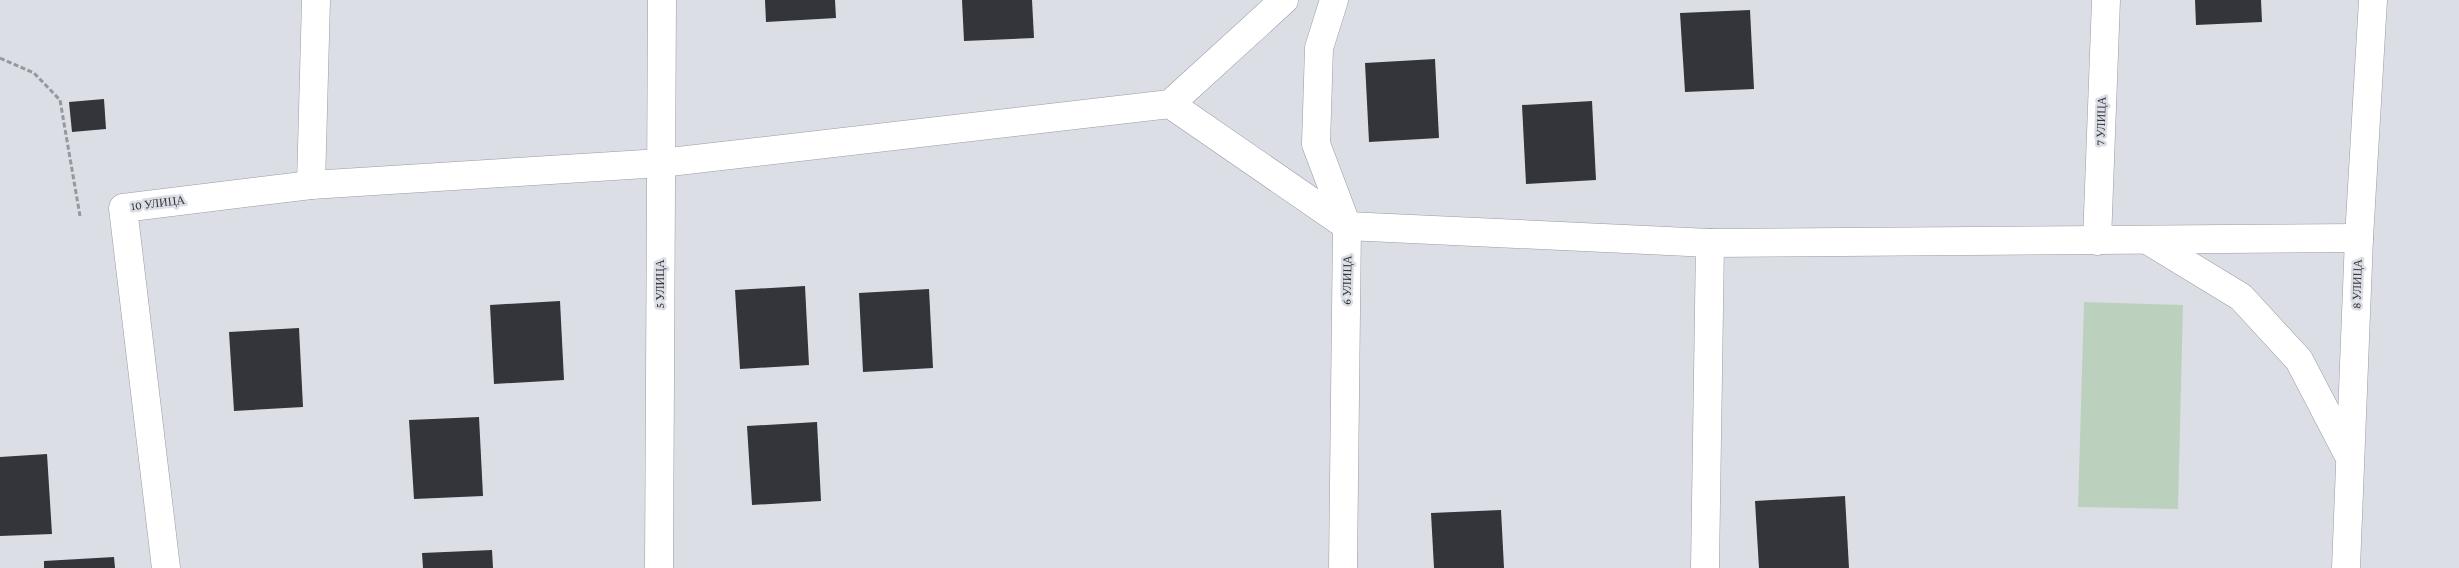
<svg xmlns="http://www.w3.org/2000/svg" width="2459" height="568" font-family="'Crimson Pro',serif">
<rect width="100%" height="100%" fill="#dcdee6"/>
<polygon fill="#bcd1bd" points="2084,302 2183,305 2178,509 2078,507"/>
<g fill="#34353b">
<polygon points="765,0 835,0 836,18 766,22"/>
<polygon points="962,0 1032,0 1034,38 964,41"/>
<polygon points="2195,0 2261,0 2262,22 2196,25"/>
<polygon points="1750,10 1754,89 1685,92 1680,13"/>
<polygon points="1435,59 1439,138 1369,142 1365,63"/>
<polygon points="104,99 106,129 72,132 69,102"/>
<polygon points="1592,101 1596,180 1526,184 1522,105"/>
<polygon points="805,286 809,365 740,369 735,290"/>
<polygon points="929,289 933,368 863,372 859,293"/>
<polygon points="560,301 564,380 494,384 490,305"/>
<polygon points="299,328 303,407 234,411 229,332"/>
<polygon points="479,417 483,496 414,499 409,420"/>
<polygon points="817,422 821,501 752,505 747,426"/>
<polygon points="47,454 52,534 0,536 0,457"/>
<polygon points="1845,496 1849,568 1759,568 1755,501"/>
<polygon points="1501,510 1504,568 1434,568 1431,513"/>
<polygon points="492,550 493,568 423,568 422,553"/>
<polygon points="114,557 115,568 44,568 44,561"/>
</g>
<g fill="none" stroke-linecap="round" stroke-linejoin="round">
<defs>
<g id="minor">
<polyline points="1334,0 1319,48 1316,144 1347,226 1343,568"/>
<polyline points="1170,104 1347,226 1710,243 2359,238"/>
<polyline points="311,185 316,0"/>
<polyline points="2097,241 2106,0"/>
<polyline points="2149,241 2241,297 2299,360 2350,458"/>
<polyline points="166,568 123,208 311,185 661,163 1170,104 1284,0"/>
<polyline points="659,568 662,0"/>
<polyline points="1705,568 1710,243"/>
<polyline points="2346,568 2359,238 2373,0"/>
</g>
</defs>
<use href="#minor" stroke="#999ba2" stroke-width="29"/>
<polyline stroke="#96989e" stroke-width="3" stroke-dasharray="5 2.5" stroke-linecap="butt" points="0,58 34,73 60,100 80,216"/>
<use href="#minor" stroke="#fff" stroke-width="28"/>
</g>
<g text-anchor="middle" stroke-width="5" stroke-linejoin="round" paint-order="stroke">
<g font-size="12" fill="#343538" stroke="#dcdee6">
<text transform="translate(2101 121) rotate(-88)" y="4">7 УЛИЦА</text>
<text transform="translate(158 203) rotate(-7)" y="4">10 УЛИЦА</text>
<text transform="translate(1347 280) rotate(-89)" y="4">6 УЛИЦА</text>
<text transform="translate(660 284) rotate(-90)" y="4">5 УЛИЦА</text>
<text transform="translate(2357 284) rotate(-88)" y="4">8 УЛИЦА</text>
</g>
</g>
</svg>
